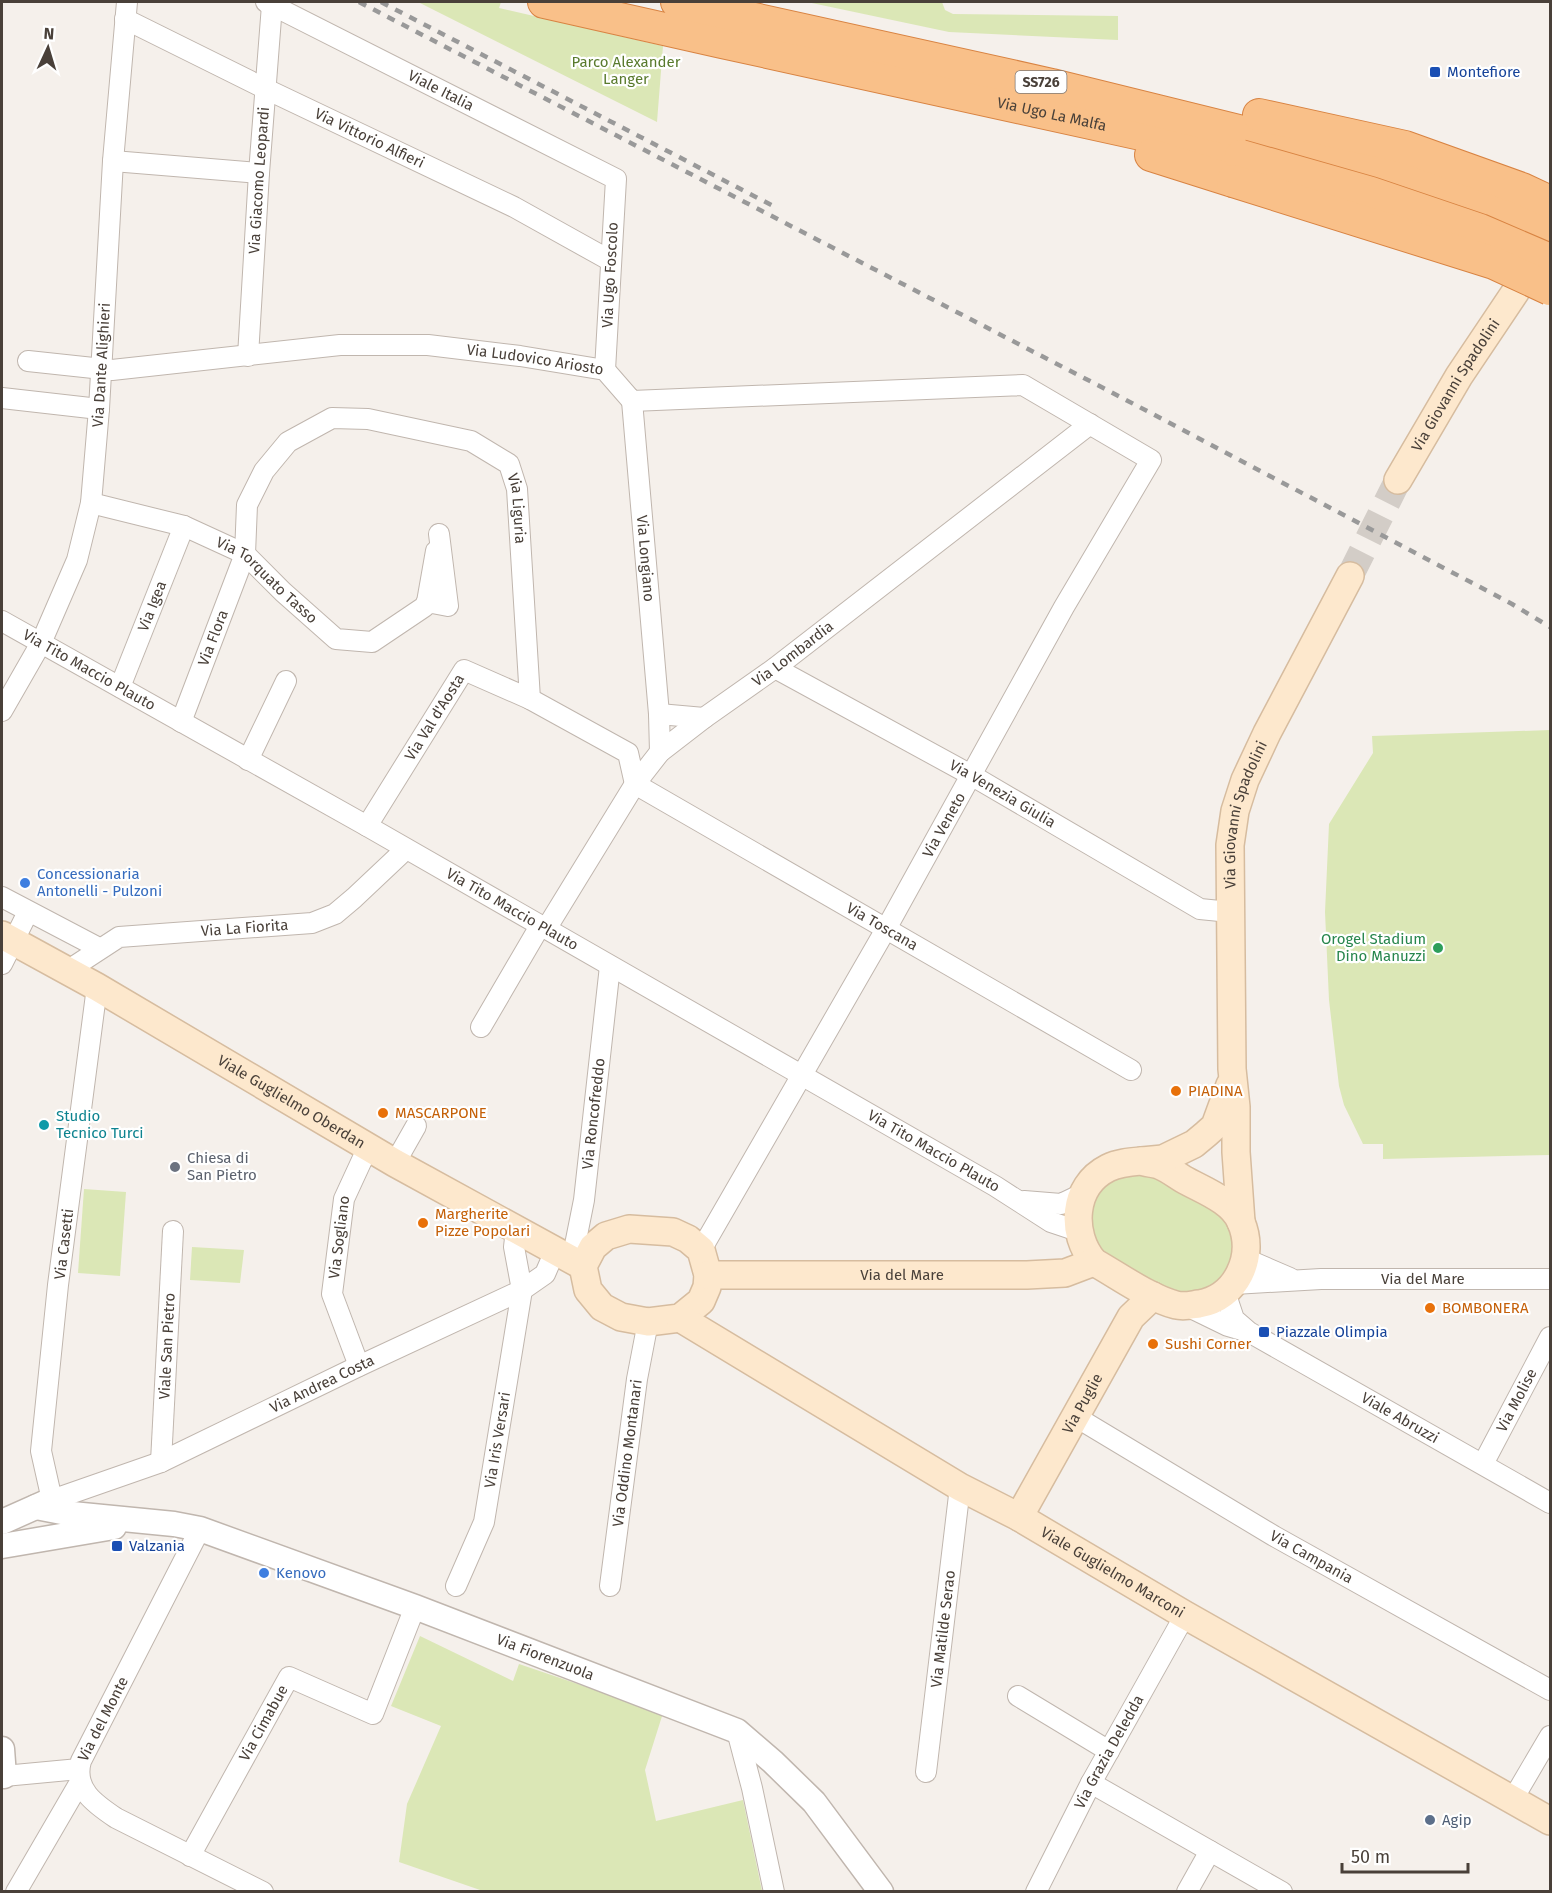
<svg xmlns="http://www.w3.org/2000/svg" width="1552" height="1893" font-family="'Fira Sans',sans-serif">
<rect width="100%" height="100%" fill="#f5f0eb"/>
<g fill="#dbe7b6">
<polygon points="418,2 501,2 499,8 663,46 657,122"/>
<polygon points="807,2 942,2 945,10 953,14 1118,16 1118,40 949,32"/>
<polygon points="1550,730 1550,1155 1383,1159 1383,1144 1363,1144 1344,1105 1339,1086 1329,1000 1325,912 1329,824 1373,753 1372,736"/>
<polygon points="1145,1171 1230,1216 1235,1231 1230,1273 1204,1293 1169,1293 1099,1254 1088,1215 1099,1186 1114,1174"/>
<polygon points="84,1189 126,1192 120,1276 78,1273"/>
<polygon points="192,1247 244,1250 240,1283 190,1280"/>
<polygon points="420,1636 513,1681 519,1664 663,1713 645,1770 656,1821 743,1800 762,1891 483,1891 399,1862 407,1804 441,1726 391,1706"/>
</g>
<g fill="none" stroke-linecap="round" stroke-linejoin="round">
<polyline stroke="#d3cdc7" stroke-width="27" stroke-dasharray="27 14" stroke-linecap="butt" points="1350,576 1398,480"/>
<defs>
<g id="minor">
<path id="s1" d="M 266,2 L 616,179 L 605,370"/>
<path id="s2" d="M 125,19 L 266,89 L 514,207 L 611,261"/>
<polyline points="113,161 259,173"/>
<path id="s3" d="M 248,356 L 259,173 L 272,5"/>
<path id="s4" d="M 28,361 L 112,370 L 340,345 L 428,345 L 520,356 L 605,370 L 632,401 L 1023,385 L 1151,460 L 1064,607 L 886,929 L 701,1250"/>
<polyline points="2,398 99,409"/>
<path id="s5" d="M 632,401 L 659,714 L 660,752"/>
<path id="s6" d="M 91,503 L 184,526 L 245,554 L 283,592 L 336,639 L 372,642 L 424,607 L 427,602 L 448,606 L 439,534"/>
<polyline points="427,602 436,551"/>
<path id="s7" d="M 2,621 L 367,826 L 995,1186 L 1051,1222 L 1078,1231"/>
<path id="s8" d="M 775,668 L 971,775 L 1200,909 L 1230,912"/>
<path id="s9" d="M 120,687 L 184,526"/>
<path id="s10" d="M 2,711 L 41,643 L 77,560 L 91,503 L 99,409 L 113,161 L 127,2"/>
<polyline points="659,714 704,718"/>
<path id="s11" d="M 181,722 L 245,554 L 247,505 L 264,471 L 288,442 L 332,418 L 368,419 L 471,441 L 509,464 L 517,489 L 530,699 L 628,753 L 635,784 L 1131,1070"/>
<polyline points="248,760 286,681"/>
<path id="s12" d="M 367,826 L 464,670 L 530,699"/>
<polyline points="2,897 99,948"/>
<path id="s13" d="M 546,929 L 635,784 L 660,752 L 704,718 L 775,668 L 1090,424"/>
<polyline points="2,964 28,912"/>
<path id="s14" d="M 67,971 L 119,937 L 312,923 L 335,914 L 354,898 L 406,849"/>
<path id="s15" d="M 97,987 L 58,1285 L 41,1451 L 52,1500 L 161,1462 L 359,1366 L 522,1290 L 545,1274 L 555,1251"/>
<polyline points="481,1027 540,926"/>
<polyline points="395,1163 416,1126"/>
<polyline points="1024,1201 1061,1204 1082,1194"/>
<polyline points="1246,1259 1290,1278"/>
<path id="s16" d="M 572,1260 L 584,1200 L 610,966"/>
<path id="s17" d="M 1234,1284 L 1321,1279 L 1550,1279"/>
<path id="s18" d="M 1225,1292 L 1234,1319 L 1249,1332 L 1550,1503"/>
<polyline points="1187,1306 1228,1326 1245,1331"/>
<path id="s19" d="M 359,1366 L 332,1294 L 344,1199 L 368,1147"/>
<path id="s20" d="M 1076,1417 L 1274,1536 L 1550,1690"/>
<path id="s21" d="M 161,1462 L 173,1231"/>
<path id="s22" d="M 1483,1464 L 1550,1337"/>
<path d="M 200,1529 L 81,1761 C 73,1789 95,1804 116,1818 L 263,1892"/>
<path id="s23" d="M 456,1586 L 484,1522 L 522,1290 L 514,1247 L 516,1230"/>
<path id="s24" d="M 610,1586 L 637,1379 L 648,1322"/>
<polyline points="1018,1696 1109,1751"/>
<polyline points="737,1731 752,1788 774,1892"/>
<path id="s25" d="M 926,1772 L 960,1487"/>
<polyline points="4,1776 79,1769"/>
<polyline points="1091,1783 1282,1892"/>
<polyline points="1513,1799 1550,1736"/>
<path id="s26" d="M 190,1856 L 289,1677 L 373,1714 L 415,1607"/>
<polyline points="16,1892 80,1782"/>
<path id="s27" d="M 1036,1892 L 1091,1783 L 1185,1615"/>
<polyline points="1187,1892 1210,1851"/>
</g>
<g id="tertiary">
<path id="s28" d="M 36,1507 L 72,1514 L 174,1524 L 200,1529 L 415,1607 L 737,1731 L 773,1762 L 814,1802 L 881,1892"/>
<polyline points="2,1522 49,1501"/>
<polyline points="2,1546 114,1527"/>
<polyline points="2,1749 4,1776 2,1776"/>
</g>
<g id="secondary">
<path id="s29" d="M 1398,480 L 1459,376 L 1516,291"/>
<path id="s30" d="M 2,935 L 97,987 L 395,1163 L 583,1266"/>
<path d="M 1141,1161 C 1146,1163 1153,1163 1159,1165 C 1167,1168 1175,1174 1183,1179 C 1202,1190 1232,1200 1241,1222 C 1256,1257 1236,1298 1199,1304 C 1191,1305 1184,1307 1176,1305 C 1149,1298 1119,1276 1094,1262 C 1070,1234 1072,1186 1108,1168 C 1118,1163 1130,1162 1141,1161 Z"/>
<polyline points="1142,1161 1163,1159 1194,1144 1206,1134 1215,1126 1230,1085"/>
<path id="s31" d="M 1241,1222 L 1236,1152 L 1236,1107 L 1232,1069 L 1230,845 L 1235,811 L 1245,780 L 1267,733 L 1350,576"/>
<polygon points="629,1229 673,1232 688,1239 701,1250 708,1275 707,1287 701,1301 680,1318 648,1322 621,1317 602,1307 588,1290 583,1266 593,1247 606,1236"/>
<path id="s32" d="M 708,1275 L 1027,1275 L 1065,1273 L 1094,1262"/>
<path id="s33" d="M 680,1318 L 960,1487 L 1019,1517 L 1185,1615 L 1550,1821"/>
<path id="s34" d="M 1019,1517 L 1131,1317 L 1153,1296"/>
</g>
<g id="trunk">
<path id="s35" d="M 544,2 C 776,55 1009,104 1241,156"/>
<polyline points="677,2 1052,85 1385,167 1523,220 1550,232"/>
<polyline points="1259,115 1405,147 1522,189 1550,202"/>
<polyline points="1151,155 1233,181"/>
</g>
</defs>
<use href="#minor" stroke="#c0b6ae" stroke-width="22"/>
<use href="#tertiary" stroke="#c0b6ae" stroke-width="27"/>
<use href="#secondary" stroke="#d6bc9f" stroke-width="30"/>
<use href="#trunk" stroke="#d88342" stroke-width="34"/>
<use href="#minor" stroke="#fff" stroke-width="20"/>
<use href="#tertiary" stroke="#fff" stroke-width="24"/>
<use href="#secondary" stroke="#fde8cd" stroke-width="27"/>
<use href="#trunk" stroke="#f9c089" stroke-width="32"/>
<g stroke="#999" stroke-width="4.5" stroke-dasharray="8 8" stroke-linecap="butt">
<polyline points="359,2 1111,392 1512,604 1550,627"/>
<polyline points="381,2 777,208"/>
</g>
<defs>
<g id="trunk-bridge">
<polyline points="1241,156 1371,193 1480,230 1550,260"/>
<polyline points="1233,181 1494,263 1550,289"/>
</g>
</defs>
<use href="#trunk-bridge" stroke="#d88342" stroke-width="34" stroke-linecap="butt"/>
<use href="#trunk-bridge" stroke="#f9c089" stroke-width="32"/>
</g>
<g fill="#1a4fb4" stroke="#fff" stroke-width="2">
<rect x="1429" y="66" width="12" height="12" rx="3"/>
<rect x="1258" y="1326" width="12" height="12" rx="3"/>
<rect x="111" y="1540" width="12" height="12" rx="3"/>
</g>
<g fill="#3f7fe0" stroke="#fff" stroke-width="2">
<circle cx="25" cy="883" r="6"/>
<circle cx="264" cy="1573" r="6"/>
</g>
<circle fill="#2e9e5b" stroke="#fff" stroke-width="2" cx="1438" cy="948" r="6"/>
<g fill="#e8710a" stroke="#fff" stroke-width="2">
<circle cx="1176" cy="1091" r="6"/>
<circle cx="383" cy="1113" r="6"/>
<circle cx="423" cy="1223" r="6"/>
<circle cx="1430" cy="1308" r="6"/>
<circle cx="1153" cy="1344" r="6"/>
</g>
<circle fill="#0f9aa8" stroke="#fff" stroke-width="2" cx="44" cy="1125" r="6"/>
<circle fill="#6b7280" stroke="#fff" stroke-width="2" cx="175" cy="1167" r="6"/>
<circle fill="#5c6f8a" stroke="#fff" stroke-width="2" cx="1430" cy="1820" r="6"/>
<g text-anchor="middle" stroke-width="4.5" stroke-linejoin="round" paint-order="stroke">
<rect fill="#fff" stroke="#807974" stroke-width="1.5" x="1015.5" y="71" width="51" height="22" rx="4.5"/>
<g font-size="14" font-weight="bold" fill="#494039">
<text x="1041" y="87">SS726</text>
</g>
<g font-size="15" fill="#597a2d" stroke="#fff">
<text x="626" y="67">Parco Alexander<tspan x="626" dy="17">Langer</tspan></text>
</g>
<g font-size="15" fill="#164399" stroke="#fff" text-anchor="start">
<text x="1447" y="77">Montefiore</text>
<text x="1276" y="1337">Piazzale Olimpia</text>
<text x="129" y="1551">Valzania</text>
</g>
<g font-size="15" fill="#494039" stroke="#fff">
<text dy="5" stroke="none"><textPath href="#s1" startOffset="196">Viale Italia</textPath></text>
<text dy="5" stroke="none"><textPath href="#s35" startOffset="520">Via Ugo La Malfa</textPath></text>
<text dy="5" stroke="none"><textPath href="#s2" startOffset="272">Via Vittorio Alfieri</textPath></text>
<text dy="5" stroke="none"><textPath href="#s3" startOffset="176">Via Giacomo Leopardi</textPath></text>
<text transform="translate(610 275) rotate(-87)" y="5">Via Ugo Foscolo</text>
<text dy="5" stroke="none"><textPath href="#s4" startOffset="510">Via Ludovico Ariosto</textPath></text>
<text dy="5" stroke="none"><textPath href="#s10" startOffset="366">Via Dante Alighieri</textPath></text>
<text dy="5" stroke="none"><textPath href="#s29" startOffset="111">Via Giovanni Spadolini</textPath></text>
<text dy="5" stroke="none"><textPath href="#s11" startOffset="586">Via Liguria</textPath></text>
<text dy="5" stroke="none"><textPath href="#s5" startOffset="158">Via Longiano</textPath></text>
<text dy="5" stroke="none"><textPath href="#s6" startOffset="196">Via Torquato Tasso</textPath></text>
<text dy="5" stroke="none"><textPath href="#s9" startOffset="87">Via Igea</textPath></text>
<text dy="5" stroke="none"><textPath href="#s11" startOffset="90">Via Flora</textPath></text>
<text dy="5" stroke="none"><textPath href="#s13" startOffset="376">Via Lombardia</textPath></text>
<text dy="5" stroke="none"><textPath href="#s7" startOffset="100">Via Tito Maccio Plauto</textPath></text>
<text dy="5" stroke="none"><textPath href="#s12" startOffset="128">Via Val d'Aosta</textPath></text>
<text dy="5" stroke="none"><textPath href="#s8" startOffset="260">Via Venezia Giulia</textPath></text>
<text dy="5" stroke="none"><textPath href="#s31" startOffset="410">Via Giovanni Spadolini</textPath></text>
<text transform="translate(944 825) rotate(-61)" y="5">Via Veneto</text>
<text dy="5" stroke="none"><textPath href="#s7" startOffset="586">Via Tito Maccio Plauto</textPath></text>
<text dy="5" stroke="none"><textPath href="#s11" startOffset="1206">Via Toscana</textPath></text>
<text dy="5" stroke="none"><textPath href="#s14" startOffset="188">Via La Fiorita</textPath></text>
<text dy="5" stroke="none"><textPath href="#s30" startOffset="334">Viale Guglielmo Oberdan</textPath></text>
<text dy="5" stroke="none"><textPath href="#s16" startOffset="148">Via Roncofreddo</textPath></text>
<text dy="5" stroke="none"><textPath href="#s7" startOffset="1072">Via Tito Maccio Plauto</textPath></text>
<text dy="5" stroke="none"><textPath href="#s19" startOffset="134">Via Sogliano</textPath></text>
<text transform="translate(64 1244) rotate(-83)" y="5">Via Casetti</text>
<text dy="5" stroke="none"><textPath href="#s32" startOffset="194">Via del Mare</textPath></text>
<text dy="5" stroke="none"><textPath href="#s17" startOffset="189">Via del Mare</textPath></text>
<text dy="5" stroke="none"><textPath href="#s21" startOffset="116">Viale San Pietro</textPath></text>
<text dy="5" stroke="none"><textPath href="#s15" startOffset="812">Via Andrea Costa</textPath></text>
<text dy="5" stroke="none"><textPath href="#s22" startOffset="72">Via Molise</textPath></text>
<text dy="5" stroke="none"><textPath href="#s34" startOffset="130">Via Puglie</textPath></text>
<text dy="5" stroke="none"><textPath href="#s18" startOffset="222">Viale Abruzzi</textPath></text>
<text dy="5" stroke="none"><textPath href="#s23" startOffset="153">Via Iris Versari</textPath></text>
<text dy="5" stroke="none"><textPath href="#s24" startOffset="134">Via Oddino Montanari</textPath></text>
<text dy="5" stroke="none"><textPath href="#s20" startOffset="274">Via Campania</textPath></text>
<text dy="5" stroke="none"><textPath href="#s33" startOffset="502">Viale Guglielmo Marconi</textPath></text>
<text dy="5" stroke="none"><textPath href="#s25" startOffset="144">Via Matilde Serao</textPath></text>
<text dy="5" stroke="none"><textPath href="#s28" startOffset="534">Via Fiorenzuola</textPath></text>
<text transform="translate(103 1719) rotate(-63)" y="5">Via del Monte</text>
<text dy="5" stroke="none"><textPath href="#s26" startOffset="152">Via Cimabue</textPath></text>
<text dy="5" stroke="none"><textPath href="#s27" startOffset="158">Via Grazia Deledda</textPath></text>
</g>
<g font-size="15" fill="#366cbe" stroke="#fff" text-anchor="start">
<text x="37" y="879">Concessionaria<tspan x="37" dy="17">Antonelli - Pulzoni</tspan></text>
<text x="276" y="1578">Kenovo</text>
</g>
<g font-size="15" fill="#27864d" stroke="#fff" text-anchor="end">
<text x="1426" y="944">Orogel Stadium<tspan x="1426" dy="17">Dino Manuzzi</tspan></text>
</g>
<g font-size="15" fill="#c56008" stroke="#fff" text-anchor="start">
<text x="1188" y="1096">PIADINA</text>
<text x="395" y="1118">MASCARPONE</text>
<text x="435" y="1219">Margherite<tspan x="435" dy="17">Pizze Popolari</tspan></text>
<text x="1442" y="1313">BOMBONERA</text>
<text x="1165" y="1349">Sushi Corner</text>
</g>
<g font-size="15" fill="#0d838f" stroke="#fff" text-anchor="start">
<text x="56" y="1121">Studio<tspan x="56" dy="17">Tecnico Turci</tspan></text>
</g>
<g font-size="15" fill="#5b616d" stroke="#fff" text-anchor="start">
<text x="187" y="1163">Chiesa di<tspan x="187" dy="17">San Pietro</tspan></text>
</g>
<g font-size="15" fill="#4e5e75" stroke="#fff" text-anchor="start">
<text x="1442" y="1825">Agip</text>
</g>
</g>
<rect width="1552" height="1893" fill="none" stroke="#494039" stroke-width="6"/>
<g transform="translate(48 48) rotate(4)" stroke="#ffffff" stroke-width="4.5" paint-order="stroke">
<path d="M0-4.5L10 22L0 15L-10 22Z" fill="#494039"/>
<text y="-9" font-size="16" font-weight="bold" text-anchor="middle" fill="#494039">N</text>
</g>
<path d="M1342 1863v9h126v-9" fill="none" stroke="#494039" stroke-width="3"/>
<text x="1351" y="1863" font-size="18" fill="#494039" stroke="#ffffff" stroke-width="4.5" paint-order="stroke">50 m</text>
</svg>
